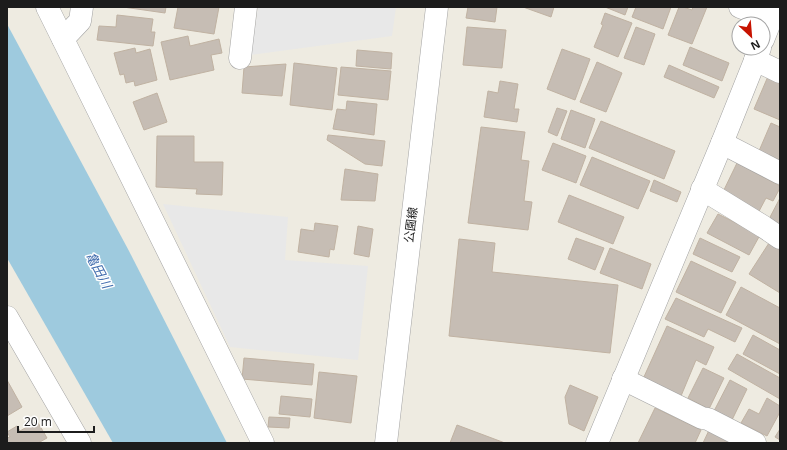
<svg xmlns="http://www.w3.org/2000/svg" width="787" height="450" font-family="'Open Sans','Noto Sans JP',sans-serif">
<rect width="100%" height="100%" fill="#eeebe1"/>
<g fill="#e8e8e8">
<polygon points="258,7 396,7 392,36 251,55"/>
<polygon points="163,204 288,217 285,260 368,266 358,360 230,347"/>
</g>
<polygon fill="#9ecade" points="7,24 129,251 227,443 113,443 7,258"/>
<g fill="#c6bdb4" stroke="#c0b2a2">
<polygon points="123,7 166,7 165,13"/>
<polygon points="178,7 219,7 214,34 174,28"/>
<polygon points="468,7 497,7 495,22 466,18"/>
<polygon points="523,7 554,7 551,17"/>
<polygon points="605,7 628,7 625,15"/>
<polygon points="636,7 671,7 663,29 632,17"/>
<polygon points="679,7 683,7 692,10 693,7 707,7 692,44 668,35"/>
<polygon points="605,13 632,23 618,57 594,47 603,25 601,24"/>
<polygon points="117,15 153,19 151,32 155,32 153,46 97,40 99,26 116,27"/>
<polygon points="467,27 506,30 502,68 463,65"/>
<polygon points="636,27 655,34 644,65 624,58"/>
<polygon points="188,36 190,46 219,39 222,53 211,55 214,70 170,80 161,42"/>
<polygon points="690,47 729,63 722,81 683,65"/>
<polygon points="135,48 136,53 150,49 157,80 135,86 134,81 126,83 124,74 120,75 114,53"/>
<polygon points="562,49 590,59 575,100 547,89"/>
<polygon points="357,50 392,53 391,69 356,66"/>
<polygon points="597,62 622,73 606,112 580,102"/>
<polygon points="294,63 337,68 332,110 290,105"/>
<polygon points="286,64 282,96 242,93 244,67"/>
<polygon points="669,65 719,87 714,98 664,77"/>
<polygon points="341,67 391,71 388,100 338,95"/>
<polygon points="769,74 780,78 780,120 754,109"/>
<polygon points="500,81 518,84 514,109 519,109 517,122 484,117 488,91 498,93"/>
<polygon points="157,93 167,122 144,130 133,102"/>
<polygon points="347,101 377,104 374,135 333,129 337,109 346,110"/>
<polygon points="557,108 567,111 557,136 548,132"/>
<polygon points="571,110 595,119 585,148 561,139"/>
<polygon points="601,121 675,151 664,179 589,148"/>
<polygon points="771,123 780,127 780,160 759,151"/>
<polygon points="481,127 525,132 521,160 529,161 524,201 532,202 528,230 468,223"/>
<polygon points="328,135 385,141 382,166 365,164 327,140"/>
<polygon points="157,136 194,136 194,162 223,162 222,195 196,194 197,189 156,187"/>
<polygon points="553,143 586,156 576,183 542,170"/>
<polygon points="592,157 650,181 638,209 580,185"/>
<polygon points="737,163 780,186 780,188 773,201 766,198 757,215 721,196"/>
<polygon points="345,169 378,174 375,201 341,200"/>
<polygon points="654,180 681,192 677,202 650,191"/>
<polygon points="569,195 624,217 613,244 558,222"/>
<polygon points="780,198 780,227 768,221"/>
<polygon points="718,214 760,235 749,255 707,233"/>
<polygon points="315,223 338,226 334,250 330,249 329,257 298,252 301,229 314,231"/>
<polygon points="358,226 373,229 369,257 354,254"/>
<polygon points="576,238 604,248 595,270 568,259"/>
<polygon points="700,238 740,257 732,272 693,254"/>
<polygon points="459,239 495,243 492,272 618,285 610,353 449,336"/>
<polygon points="769,243 780,250 780,293 749,274"/>
<polygon points="610,248 651,264 642,289 600,273"/>
<polygon points="691,261 736,282 721,313 676,292"/>
<polygon points="741,287 780,308 780,344 726,315"/>
<polygon points="676,298 742,328 735,342 708,329 704,337 665,319"/>
<polygon points="667,326 714,347 706,365 696,360 681,396 643,379"/>
<polygon points="753,335 780,350 780,374 743,354"/>
<polygon points="737,354 780,378 780,399 728,369"/>
<polygon points="244,358 314,364 312,385 242,379"/>
<polygon points="703,368 724,378 709,409 688,398"/>
<polygon points="319,372 357,376 351,423 314,418"/>
<polygon points="7,380 22,407 7,416"/>
<polygon points="730,380 747,389 731,422 713,413"/>
<polygon points="570,385 598,397 584,431 569,424 565,397"/>
<polygon points="281,396 312,399 310,417 279,414"/>
<polygon points="767,398 780,406 780,412 767,436 741,423 749,409 759,414"/>
<polygon points="655,408 701,430 695,443 638,443"/>
<polygon points="269,417 290,418 289,428 268,427"/>
<polygon points="37,421 47,438 38,443 7,443 7,438 10,437 7,432 17,426 20,431"/>
<polygon points="457,425 505,443 450,443"/>
<polygon points="711,426 746,443 703,443"/>
<polygon points="780,429 780,440 775,437"/>
</g>
<g fill="none" stroke-linecap="round" stroke-linejoin="round">
<defs>
<g id="minor">
<polyline points="47,7 263,443"/>
<polyline points="740,7 771,19"/>
<polyline points="63,39 80,21 82,7"/>
<polyline points="763,40 776,7"/>
<polyline points="240,58 246,7"/>
<polyline points="755,60 780,72"/>
<polyline points="722,143 780,173"/>
<polyline points="702,189 764,227 780,238"/>
<polyline points="7,317 80,443"/>
<polyline points="623,379 702,418 708,419 755,443"/>
<polyline points="386,443 437,7"/>
<polyline points="597,443 722,143 760,48"/>
</g>
</defs>
<use href="#minor" stroke="#a3a3a3" stroke-width="23"/>
<use href="#minor" stroke="#fff" stroke-width="22"/>
</g>
<g text-anchor="middle" stroke-width="3" stroke-linejoin="round" paint-order="stroke">
<g font-size="12" fill="#1c1c1c" stroke="#fff">
<text transform="translate(411 225) rotate(-83)" y="4">公園線</text>
</g>
<g font-size="13" font-style="italic" fill="#446faf" stroke="#fff">
<text transform="translate(99 270) rotate(62)" y="5">亀田川</text>
</g>
</g>
<rect width="787" height="450" fill="none" stroke="#1c1c1c" stroke-width="16"/>
<g transform="translate(751 36) rotate(154)"><circle r="19" fill="#ffffff" stroke="#a4a4a4"/>
<path d="M0-3L7 15L0 10L-7 15Z" fill="#c71300"/>
<text y="-6" font-size="11" font-weight="bold" text-anchor="middle" fill="#1c1c1c">N</text>
</g>
<path d="M18 426v6h76v-6" fill="none" stroke="#1c1c1c" stroke-width="2"/>
<text x="24" y="426" font-size="12" fill="#1c1c1c" stroke="#ffffff" stroke-width="3" paint-order="stroke">20 m</text>
</svg>
